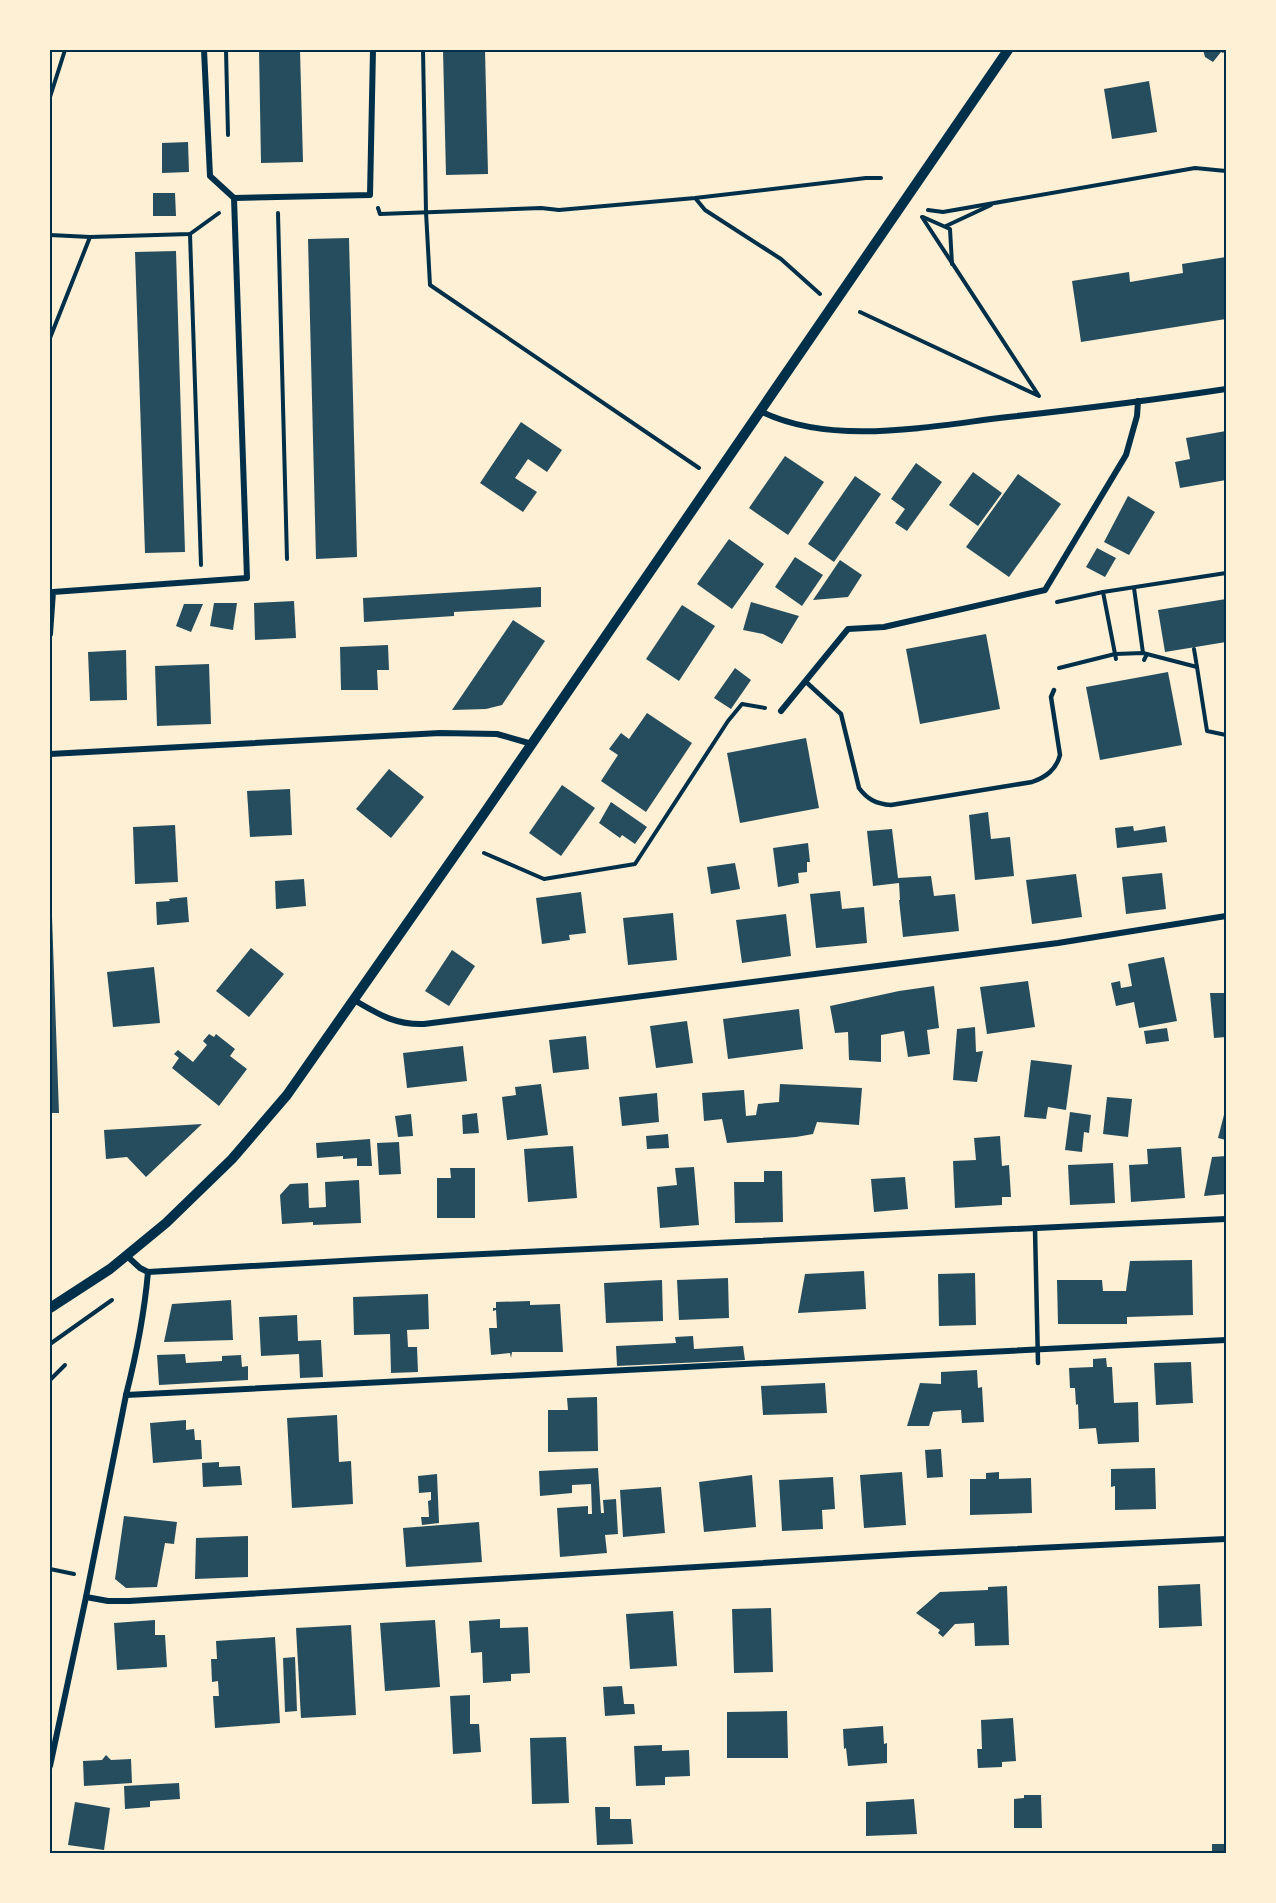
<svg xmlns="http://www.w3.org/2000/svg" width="1276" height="1903" font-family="'Source Sans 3',sans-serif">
<rect width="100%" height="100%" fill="#fdf0d5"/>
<g fill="#264d5e">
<polygon points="259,50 300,50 303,162 261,163"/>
<polygon points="443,50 485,50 488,174 446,175"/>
<polygon points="1203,50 1226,50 1223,53 1221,52 1213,62 1205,57"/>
<polygon points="1149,81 1157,132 1112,139 1104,89"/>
<polygon points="188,142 189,172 162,173 162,143"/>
<polygon points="153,193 175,193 176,216 153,216"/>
<polygon points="349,238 357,557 316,559 308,239"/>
<polygon points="176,251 185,552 145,553 135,252"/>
<polygon points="1226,257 1226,319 1081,342 1072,281 1129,272 1130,282 1183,273 1182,264"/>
<polygon points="521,422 562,450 547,472 528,459 515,478 537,492 523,512 480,483"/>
<polygon points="1226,431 1226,480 1180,488 1175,462 1190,459 1186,438"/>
<polygon points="785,456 824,482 788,535 749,508"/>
<polygon points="916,463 942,482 907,531 895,523 905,509 891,499"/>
<polygon points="973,472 1002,493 978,526 949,505"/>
<polygon points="1018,474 1061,504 1009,577 966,547"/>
<polygon points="855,476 881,494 834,562 808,544"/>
<polygon points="1128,496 1155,512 1129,555 1104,542"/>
<polygon points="729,539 764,564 732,609 697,584"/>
<polygon points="1097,548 1116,558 1105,577 1086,567"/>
<polygon points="795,557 823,575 802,606 775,587"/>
<polygon points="840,560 862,575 848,597 813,600"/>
<polygon points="541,587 541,607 454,612 454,616 364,622 363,598"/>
<polygon points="1226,599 1226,642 1165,652 1158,610"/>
<polygon points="294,601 296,638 255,640 254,603"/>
<polygon points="751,602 799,616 782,644 763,634 743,630"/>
<polygon points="214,603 237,603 233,630 210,626"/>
<polygon points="184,604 203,604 191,632 176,626"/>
<polygon points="682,605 715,626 679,681 646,659"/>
<polygon points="513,620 545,641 502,705 486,709 452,710"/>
<polygon points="986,634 1000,709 920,724 906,649"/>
<polygon points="388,645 389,670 377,670 378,690 341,690 340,647"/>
<polygon points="126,650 127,700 90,701 88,652"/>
<polygon points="209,664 211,724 157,726 155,666"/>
<polygon points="735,668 751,680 731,709 714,698"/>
<polygon points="1168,672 1182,745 1100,760 1086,687"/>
<polygon points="647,713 692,743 646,812 601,781 618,755 609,749 621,733 629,739"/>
<polygon points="806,738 819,808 740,823 727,753"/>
<polygon points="389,769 424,797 391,838 356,809"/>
<polygon points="562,785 595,808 561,856 529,833"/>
<polygon points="290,789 292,835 250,837 247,791"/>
<polygon points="611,802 647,827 635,844 622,835 620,838 599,823"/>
<polygon points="988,812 991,839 1010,837 1014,876 975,880 969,815"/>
<polygon points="175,825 178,882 135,884 133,827"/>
<polygon points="1133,826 1134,831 1165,826 1167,842 1117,848 1115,828"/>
<polygon points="892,829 898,878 931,876 934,896 955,894 959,931 903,937 899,900 900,900 899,883 873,886 867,831"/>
<polygon points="808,843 810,862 807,862 807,872 798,873 799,883 778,887 773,848"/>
<polygon points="735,863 740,889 711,894 707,867"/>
<polygon points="1162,873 1166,909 1126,914 1122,877"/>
<polygon points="1076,874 1082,917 1032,924 1026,880"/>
<polygon points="304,879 306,906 276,909 275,881"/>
<polygon points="50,888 51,888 59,1113 50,1113"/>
<polygon points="840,891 842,909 864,907 867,943 816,948 810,894"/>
<polygon points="581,892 586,933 569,935 570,940 542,944 536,898"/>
<polygon points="187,897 189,922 157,925 156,902 170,901 169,899"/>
<polygon points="673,913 677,960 628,965 623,918"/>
<polygon points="786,914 791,956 742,963 736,920"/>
<polygon points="251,948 284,974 249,1017 216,991"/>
<polygon points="452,950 475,966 449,1006 425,991"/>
<polygon points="1164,957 1177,1021 1139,1028 1134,1002 1116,1006 1111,983 1120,981 1121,988 1132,986 1128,964"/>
<polygon points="154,967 160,1023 113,1027 107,972"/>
<polygon points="1028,981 1035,1027 987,1034 980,987"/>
<polygon points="934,986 939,1028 927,1030 930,1054 908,1057 904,1031 881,1035 881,1062 849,1060 848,1032 835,1033 830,1006 899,991"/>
<polygon points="1210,993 1226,993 1226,1037 1214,1038"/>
<polygon points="799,1009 803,1049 728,1059 723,1019"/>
<polygon points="687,1021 693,1063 656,1068 650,1026"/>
<polygon points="975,1027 976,1052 983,1051 977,1082 953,1080 957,1029"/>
<polygon points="1167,1028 1169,1041 1146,1044 1144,1031"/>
<polygon points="209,1034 214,1037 216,1034 235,1049 230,1056 247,1069 219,1106 172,1068 179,1058 174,1054 178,1050 193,1062 207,1045 203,1041"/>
<polygon points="586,1036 589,1069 553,1073 549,1040"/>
<polygon points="463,1046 467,1081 407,1088 403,1053"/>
<polygon points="1031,1060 1072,1065 1066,1110 1048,1107 1046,1119 1024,1117"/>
<polygon points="541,1084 548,1135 507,1140 502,1097 516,1095 515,1087"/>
<polygon points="780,1084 862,1088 859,1125 817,1122 813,1134 796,1137 727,1143 722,1119 704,1121 702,1093 744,1090 746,1116 756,1115 758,1104 779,1102"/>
<polygon points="657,1093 659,1122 622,1126 619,1097"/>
<polygon points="1107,1097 1132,1099 1128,1137 1103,1134"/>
<polygon points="1226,1107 1226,1140 1218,1138"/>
<polygon points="1070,1112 1091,1115 1089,1133 1084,1132 1082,1152 1065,1150"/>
<polygon points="477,1113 479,1133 463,1134 462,1115"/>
<polygon points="411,1114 413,1136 398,1137 395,1116"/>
<polygon points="202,1124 146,1177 127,1157 106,1159 104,1130"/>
<polygon points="668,1134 669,1148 647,1149 646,1136"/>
<polygon points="1000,1136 1002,1166 1009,1165 1011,1197 1002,1197 1002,1205 955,1208 953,1161 976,1160 974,1138"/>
<polygon points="370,1139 372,1166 357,1166 357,1158 343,1159 343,1156 317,1158 316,1143"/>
<polygon points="399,1142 401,1174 379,1175 377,1143"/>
<polygon points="573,1146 577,1198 528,1202 524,1149"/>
<polygon points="1181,1147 1185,1198 1131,1202 1129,1165 1148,1164 1147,1149"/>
<polygon points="1226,1156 1226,1194 1204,1196 1212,1157"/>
<polygon points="1113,1163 1115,1203 1070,1205 1068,1165"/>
<polygon points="694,1167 699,1225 660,1228 657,1187 677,1185 675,1168"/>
<polygon points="450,1168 475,1168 475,1218 437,1218 437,1178 451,1178"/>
<polygon points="764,1171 782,1171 783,1222 735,1223 734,1182 764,1182"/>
<polygon points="905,1177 908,1209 874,1212 871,1179"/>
<polygon points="359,1180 361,1223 313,1225 313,1222 282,1224 280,1195 290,1184 308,1183 309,1208 326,1207 325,1182"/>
<polygon points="1192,1260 1193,1315 1127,1317 1127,1324 1058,1324 1057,1280 1102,1280 1103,1291 1126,1291 1130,1261"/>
<polygon points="864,1271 866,1309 798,1313 805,1274"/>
<polygon points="975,1273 976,1325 939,1326 938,1274"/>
<polygon points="728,1278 729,1318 679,1320 677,1280"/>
<polygon points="662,1280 663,1321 606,1323 604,1283"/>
<polygon points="428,1294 429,1329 407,1330 408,1347 417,1347 418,1372 391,1373 390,1334 354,1335 353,1297"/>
<polygon points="231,1300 233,1340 164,1342 172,1304"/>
<polygon points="530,1301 530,1305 560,1304 563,1352 512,1352 511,1358 510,1353 491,1355 489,1328 497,1328 496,1310 493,1311 493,1308 496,1308 496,1302"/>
<polygon points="297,1315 298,1341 321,1340 323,1377 300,1378 299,1354 261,1356 259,1317"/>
<polygon points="693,1336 694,1349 743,1346 745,1360 617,1366 616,1346 676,1343 675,1337"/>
<polygon points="185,1354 186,1363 222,1361 222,1356 241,1355 242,1367 248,1366 248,1380 159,1385 157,1355"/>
<polygon points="1106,1358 1107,1367 1112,1367 1114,1403 1138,1402 1139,1442 1098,1444 1096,1428 1079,1429 1078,1404 1076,1405 1075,1388 1070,1388 1069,1368 1093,1367 1093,1359"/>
<polygon points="1191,1362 1193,1403 1156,1405 1154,1363"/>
<polygon points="977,1370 978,1388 982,1387 984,1422 962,1423 961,1410 942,1411 933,1412 929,1426 907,1426 920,1383 941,1384 941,1372"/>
<polygon points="825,1383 827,1413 763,1415 761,1386"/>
<polygon points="597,1397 598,1451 548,1452 548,1410 568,1410 567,1398"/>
<polygon points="337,1415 339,1462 351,1461 353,1504 292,1508 287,1418"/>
<polygon points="186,1420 186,1430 194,1429 195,1440 201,1440 202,1459 153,1463 150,1423"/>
<polygon points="941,1449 943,1477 927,1478 925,1450"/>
<polygon points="219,1462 219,1467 240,1466 242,1485 203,1487 202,1463"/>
<polygon points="598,1468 601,1513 604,1513 603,1500 616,1499 618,1534 605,1535 607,1553 560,1557 557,1508 588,1506 588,1514 592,1514 591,1484 572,1485 572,1493 540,1496 539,1471"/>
<polygon points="1155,1468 1156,1509 1115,1510 1115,1486 1111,1487 1111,1469"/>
<polygon points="902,1472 906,1525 864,1528 860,1475"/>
<polygon points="999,1472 999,1479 1031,1478 1032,1513 970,1515 970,1479 986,1479 986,1473"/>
<polygon points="437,1474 439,1523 422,1525 421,1517 429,1517 428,1501 431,1500 431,1492 419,1493 418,1476"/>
<polygon points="752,1475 756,1527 704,1532 699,1482"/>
<polygon points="833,1477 835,1509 822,1510 823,1529 782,1531 779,1480"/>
<polygon points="661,1487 665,1533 623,1537 620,1490"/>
<polygon points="124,1516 177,1522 174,1544 165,1543 157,1587 126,1588 115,1579"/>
<polygon points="479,1522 482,1562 406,1567 403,1528"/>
<polygon points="248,1536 248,1577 195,1579 196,1538"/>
<polygon points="1200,1584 1202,1626 1159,1628 1158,1586"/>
<polygon points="1007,1586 1009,1645 975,1646 974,1623 955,1624 943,1637 938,1633 940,1630 916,1613 940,1592 988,1590 988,1587"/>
<polygon points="771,1608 773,1672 734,1673 732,1609"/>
<polygon points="673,1611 677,1666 630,1669 626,1614"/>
<polygon points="500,1619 500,1628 528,1627 530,1673 511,1674 511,1681 483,1683 482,1652 471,1653 469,1621"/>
<polygon points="155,1620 155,1635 165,1635 167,1667 117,1670 114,1623"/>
<polygon points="435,1620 440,1687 385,1691 380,1623"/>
<polygon points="351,1625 356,1715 301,1718 296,1628"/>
<polygon points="275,1637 280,1723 215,1728 213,1696 219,1696 218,1681 212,1682 211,1659 217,1659 216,1641"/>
<polygon points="295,1657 297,1711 285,1712 283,1658"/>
<polygon points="622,1686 624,1704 634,1704 635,1714 605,1716 603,1687"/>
<polygon points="470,1695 470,1724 479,1724 481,1752 453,1754 450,1696"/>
<polygon points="787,1711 788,1758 727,1758 727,1712"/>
<polygon points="1013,1718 1016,1761 1002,1762 1002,1767 978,1768 977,1749 982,1749 981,1720"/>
<polygon points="883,1726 884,1744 887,1743 887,1763 848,1766 846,1748 844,1749 843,1729"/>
<polygon points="566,1737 569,1803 532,1804 530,1738"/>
<polygon points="662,1745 662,1751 689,1750 690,1776 665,1777 665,1785 636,1786 634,1746"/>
<polygon points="106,1755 111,1760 131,1759 132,1783 84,1786 83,1761 102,1760"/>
<polygon points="179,1783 180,1799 150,1801 150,1807 125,1809 124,1786"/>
<polygon points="1024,1795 1041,1795 1042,1828 1014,1828 1014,1799 1024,1798"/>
<polygon points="914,1799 917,1834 866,1836 866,1802"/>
<polygon points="75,1802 110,1808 104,1850 68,1845"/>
<polygon points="595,1807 610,1807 610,1819 631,1819 633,1844 597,1845"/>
<rect x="1212" y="1844" width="14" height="10"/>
</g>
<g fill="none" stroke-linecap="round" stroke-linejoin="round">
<g stroke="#003049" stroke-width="4">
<polyline points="226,50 228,135"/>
<polyline points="423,50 426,212 430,285 699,468"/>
<polyline points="50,97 65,50"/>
<polyline points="696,199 705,210 781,259 820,294"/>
<polyline points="378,208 380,214 541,208 559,210 695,198 866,178 881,178"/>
<polyline points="928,210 943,212 1195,168 1226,171"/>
<polyline points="278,213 287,559"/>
<polyline points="923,217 950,229 952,264"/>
<polyline points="946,226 991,205"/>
<polyline points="190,234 201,565"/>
<polyline points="50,235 90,237 190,234 219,213"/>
<polyline points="860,312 1039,396 922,217"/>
<polyline points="50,338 90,237"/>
<polyline points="1134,588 1143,653"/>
<polyline points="1103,592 1116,659"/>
<polyline points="1057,602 1103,592 1226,573"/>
<polyline points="1144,660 1147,654"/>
<polyline points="1197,667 1207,731 1226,735"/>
<polyline points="1059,668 1115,654 1143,653 1197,667 1194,649"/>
<polyline points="484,853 544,879 635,864 728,721 742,704 765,708"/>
<polyline points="50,1344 112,1300"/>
<polyline points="50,1380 65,1365"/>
<polyline points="50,1569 74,1574"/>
</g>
<g stroke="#003049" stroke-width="4.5">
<path d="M 805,681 L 841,714 L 859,788 C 867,799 876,804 891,805 L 1032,782 C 1046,777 1056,770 1060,755 L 1051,697 L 1054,690"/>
<polyline points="1035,1229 1038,1363"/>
</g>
<g stroke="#003049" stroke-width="6">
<polyline points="234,198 370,195 373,50"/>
<path d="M 760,411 C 833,447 930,426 1008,417 C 1081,409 1154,400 1226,389"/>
<polyline points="50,634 53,592 247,578 234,198 210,176 204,50"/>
<polyline points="781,711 848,629 884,627 1045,590 1126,455 1137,416 1138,401"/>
<polyline points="50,754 440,733 497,734 532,744"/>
<path d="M 354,1000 C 378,1014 395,1025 424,1024 L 1058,943 L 1226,916"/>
<polyline points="127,1256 140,1268 148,1272 377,1259 1226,1219"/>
<polyline points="126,1395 1226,1340"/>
<polyline points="86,1597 108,1601 129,1601 912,1554 1226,1539"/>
<path d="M 50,1766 L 86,1597 L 126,1395 C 137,1352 144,1317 148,1272"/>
</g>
<polyline stroke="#003049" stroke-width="10" points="50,1308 110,1269 166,1223 232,1159 287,1095 483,815 1008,50"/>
</g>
<rect width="1276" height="1903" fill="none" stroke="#fdf0d5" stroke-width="102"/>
<rect x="51" y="51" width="1174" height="1801" fill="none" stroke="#003049" stroke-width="2"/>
</svg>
